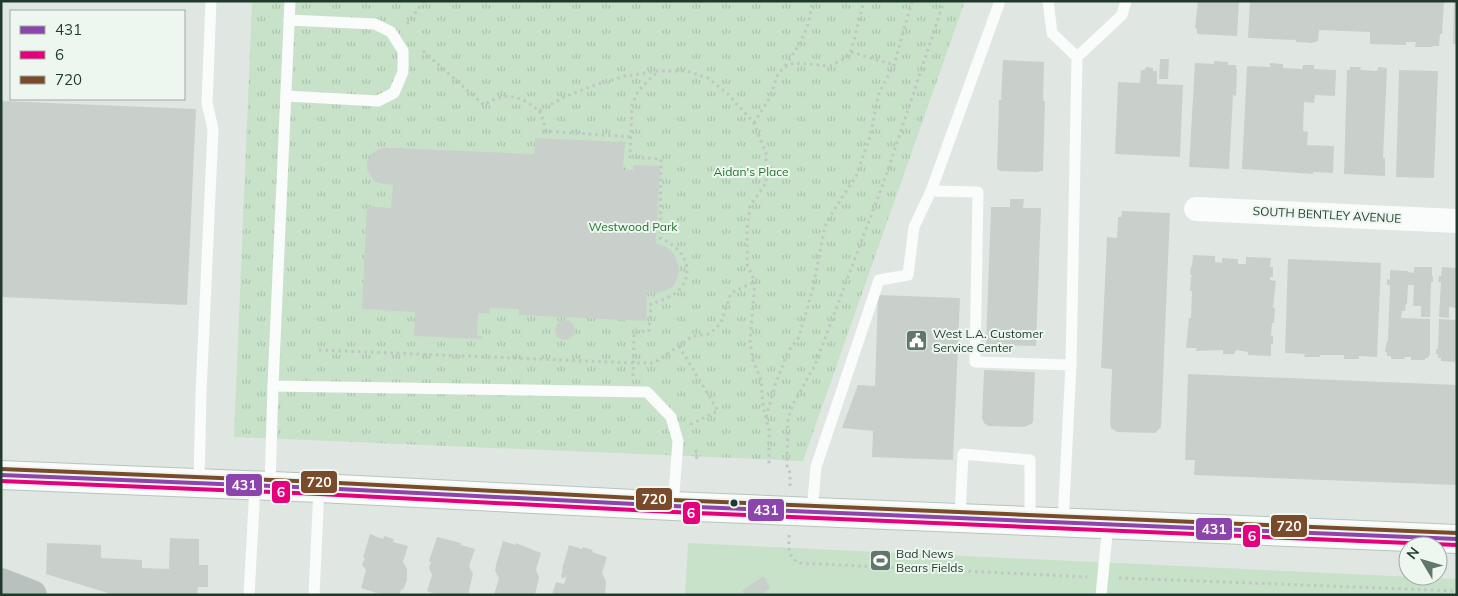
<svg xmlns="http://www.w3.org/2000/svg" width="1458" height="596" font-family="Mulish,sans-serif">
<defs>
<pattern id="park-tufts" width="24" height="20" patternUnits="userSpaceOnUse" patternTransform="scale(1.25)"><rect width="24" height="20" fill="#c8e2c9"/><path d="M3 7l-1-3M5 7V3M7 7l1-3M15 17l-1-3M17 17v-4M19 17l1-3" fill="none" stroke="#abc3ad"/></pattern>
</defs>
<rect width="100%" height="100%" fill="#e0e7e2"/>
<polygon fill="#c8e2c9" points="688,543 1457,579 1457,595 685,595"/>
<polygon fill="url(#park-tufts)" points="252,1 965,1 803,461 234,437"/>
<g fill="#c9d0cb">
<polygon points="1198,1 1239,1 1237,36 1197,34 1197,29 1195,28"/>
<polygon points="1250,1 1444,1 1442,34 1440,34 1439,46 1432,46 1432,47 1415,47 1416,42 1406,42 1406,45 1370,44 1370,32 1319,30 1318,41 1312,43 1296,42 1296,40 1248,38"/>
<polygon points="1454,1 1457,1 1457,44 1453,44"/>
<polygon points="1160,59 1169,59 1168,79 1159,79"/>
<polygon points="1003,60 1044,62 1043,101 1045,101 1043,171 1039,171 1039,172 999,171 999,169 997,169 999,100 1002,99 1001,97"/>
<polygon points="1214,61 1228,62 1228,65 1236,65 1236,69 1237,69 1236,96 1233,95 1229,169 1189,167 1195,63 1214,64"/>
<polygon points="1270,63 1283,64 1283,68 1302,69 1303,65 1314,65 1314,69 1336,70 1335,96 1315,95 1314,103 1304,102 1303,131 1308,132 1307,145 1334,146 1333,173 1313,172 1313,174 1242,169 1247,66 1270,67"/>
<polygon points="1146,67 1153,68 1153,71 1157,71 1157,84 1183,85 1180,157 1115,154 1118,82 1140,83 1141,70 1145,70"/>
<polygon points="1350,67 1361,67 1360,70 1377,71 1378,67 1387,68 1383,158 1385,158 1385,176 1344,174 1347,70 1350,70"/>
<polygon points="1399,70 1438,71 1434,178 1396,177"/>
<polygon points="1,101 196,109 187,305 1,297"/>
<polygon points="535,138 625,142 623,170 633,170 633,165 660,166 656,243 666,247 674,254 678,264 679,273 674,286 662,292 647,293 646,321 519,315 519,309 490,308 490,314 478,313 477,336 482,336 482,339 414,336 415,312 362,309 367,206 391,208 393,185 379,183 374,181 367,169 367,162 372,153 381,148 393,148 534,154"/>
<polygon points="1010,199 1024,199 1023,208 1041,208 1036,346 986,345 991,207 1010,207"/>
<polygon points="1122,211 1170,213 1161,427 1155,433 1117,432 1111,428 1110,423 1112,369 1101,368 1107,237 1117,238 1118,217 1121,217"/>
<polygon points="1193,255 1215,256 1215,262 1222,263 1222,258 1238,259 1238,264 1246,264 1246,257 1271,258 1270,267 1273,267 1273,277 1270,277 1270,280 1276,281 1273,308 1275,308 1274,323 1272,323 1271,336 1273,336 1273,344 1271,344 1271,356 1248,355 1248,352 1236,350 1234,354 1223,354 1223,350 1196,351 1197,348 1186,348 1189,318 1191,318 1192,291 1190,291 1191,278 1192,276 1190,274 1191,267 1192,266"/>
<polygon points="1288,259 1381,263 1377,357 1359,356 1359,359 1344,359 1344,355 1320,355 1320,357 1304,357 1305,354 1285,353"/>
<polygon points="1414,267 1432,267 1432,276 1433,276 1433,282 1431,282 1430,317 1421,317 1421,306 1413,306 1414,285 1408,285 1407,304 1406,304 1405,311 1402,311 1401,318 1430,319 1430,354 1428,358 1425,358 1425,360 1411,360 1411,357 1404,357 1405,359 1391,359 1391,356 1387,356 1387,352 1385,352 1387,341 1388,341 1390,285 1387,285 1387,279 1390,280 1390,270 1408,271 1408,272 1414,273"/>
<polygon points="1442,267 1457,268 1457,308 1449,307 1449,318 1439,317 1441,282 1438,282 1439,276 1441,276"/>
<polygon points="878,295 960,298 953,460 872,457 873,431 842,428 858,385 875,386"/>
<polygon points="1439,319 1457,320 1457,360 1455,359 1455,362 1441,361 1441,358 1438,358 1438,354 1436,354 1436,349 1438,349"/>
<circle cx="565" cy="330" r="10"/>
<polygon points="984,370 1035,372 1033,422 1031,424 1024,427 988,426 984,423 982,418"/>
<polygon points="1188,374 1457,385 1457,485 1194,475 1195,460 1185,460"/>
<polygon points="370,534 383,539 384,536 394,539 393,542 408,546 403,562 407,569 407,580 403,590 401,589 400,595 383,595 361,588 366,570 362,565 365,558 363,558"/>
<polygon points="437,537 461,543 461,545 475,549 469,566 473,574 468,595 438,595 427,591 432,575 429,568 431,562 429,561"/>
<polygon points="170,538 199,539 199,565 208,565 208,587 198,587 197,595 114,595 46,574 47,543 101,545 101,558 142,560 142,568 169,569"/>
<polygon points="503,541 516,545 516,543 541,553 536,570 539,577 535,595 494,595 499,578 495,571 496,565"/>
<polygon points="569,545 582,549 583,547 593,550 592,552 607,557 602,573 606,581 605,595 552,595 556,582 564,584 567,576 562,579 561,575 563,569 562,569"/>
<polygon points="763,576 771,588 761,595 745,595 742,591"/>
</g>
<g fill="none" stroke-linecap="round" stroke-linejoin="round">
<defs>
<polyline id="secondary" points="1,475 319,488 673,506 1457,539"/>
<polyline id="highway" points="1,583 32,595"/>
</defs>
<use href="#secondary" stroke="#b9c4bd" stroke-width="30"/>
<use href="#highway" stroke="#bac4bf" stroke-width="30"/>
<g stroke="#bfc7c2" stroke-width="3" stroke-dasharray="2.5 4" stroke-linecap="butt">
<polyline points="693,1 707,2"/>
<polyline points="407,24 424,1"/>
<path d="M 423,51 L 484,105 C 505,91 520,95 539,111 L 564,97 L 592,86 L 625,76 L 658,71 L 687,71 L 708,78 L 728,94 L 754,123 L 766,153 L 766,183 L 750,206 L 747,229 L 747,264 L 755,282 L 750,341 L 753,361 L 761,380 L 763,407 L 769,430 L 769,464"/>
<polyline points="851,52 864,1"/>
<path d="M 785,66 C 800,44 810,29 812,1"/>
<polyline points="539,111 544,122 545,131 631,137"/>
<polyline points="754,123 770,97 778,74 784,67 794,63 830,66 842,60 851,52 894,65"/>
<polyline points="679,346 718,411 691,424 692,426"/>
<polyline points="319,350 634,363 654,363 693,336 708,334 716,329 722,320 731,293 754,282"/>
<path d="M 633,376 L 634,332 L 649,331 L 651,304 C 660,301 672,297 679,290 C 697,269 682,247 660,238 L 661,159 L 630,157 L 632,105 L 638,91 L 657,72"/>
<polyline points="766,417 776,382 788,352 799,337 813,288 825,226 834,210 856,176 869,140 879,93 894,65 912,1"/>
<polyline points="696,450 697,461"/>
<polyline points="790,486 790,473 787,466 788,418 793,404 815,365 887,173 944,1"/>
<path d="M 789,535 C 789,547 787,558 800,563 L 1087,577"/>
<polyline points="1119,578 1457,591"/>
</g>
<g stroke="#fafbfb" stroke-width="11">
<polyline points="1048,1 1052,33 1077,57"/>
<polyline points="286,96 378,101 394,93 403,72 403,51 391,32 375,24 289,20"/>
<polyline points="931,191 978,192 975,362 1071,365 1063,522"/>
<polyline points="1071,365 1077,57 1122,15 1126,1"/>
<polyline points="273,386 647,392 671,417 678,441 673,506"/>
<polyline points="199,483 201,393 213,129 207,103 211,1"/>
<polyline points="270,486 273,386 290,1"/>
<polyline points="812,511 816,467 879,280 908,275 914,227 931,191 1000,1"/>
<polyline points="960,517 963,454 1030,460 1030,521"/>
<polyline points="249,595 255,486"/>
<polyline points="314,595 319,488"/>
<polyline points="1101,595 1108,525"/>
</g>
<polyline stroke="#fafbfb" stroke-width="24" points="1196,209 1457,221"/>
<use href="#secondary" stroke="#fafbfb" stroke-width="28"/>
<use href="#highway" stroke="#b8c1bd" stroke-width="28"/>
<defs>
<polyline id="bus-1" points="1,475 319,488 673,506 1457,539"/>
<polyline id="bus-2" points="1,481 319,494 673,512 1457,545"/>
<polyline id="bus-3" points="1,469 319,482 673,500 1457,533"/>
</defs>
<use href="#bus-1" stroke="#edf7f0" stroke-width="8"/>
<use href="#bus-2" stroke="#edf7f0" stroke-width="8"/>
<use href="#bus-3" stroke="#edf7f0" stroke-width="8"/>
<use href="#bus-1" stroke="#8e44ad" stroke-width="4"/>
<use href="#bus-2" stroke="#e5007d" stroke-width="4"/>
<use href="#bus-3" stroke="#7a4b2a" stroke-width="4"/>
</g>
<defs>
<symbol id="civic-square" viewBox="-11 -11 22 22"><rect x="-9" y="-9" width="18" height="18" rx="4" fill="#62776c" stroke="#edf7f0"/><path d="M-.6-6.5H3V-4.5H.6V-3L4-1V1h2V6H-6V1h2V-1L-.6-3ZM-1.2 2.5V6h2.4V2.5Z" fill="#fff"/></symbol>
<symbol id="stadium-square" viewBox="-11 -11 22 22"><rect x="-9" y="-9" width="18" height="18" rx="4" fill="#62776c" stroke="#edf7f0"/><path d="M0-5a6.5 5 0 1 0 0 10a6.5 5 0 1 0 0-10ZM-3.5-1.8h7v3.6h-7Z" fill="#fff"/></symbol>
</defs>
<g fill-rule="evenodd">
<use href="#civic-square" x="904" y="328" width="25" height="25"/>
<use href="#stadium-square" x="868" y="548" width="25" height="25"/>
</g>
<circle fill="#1e3a2c" stroke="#edf7f0" stroke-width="2" cx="734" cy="503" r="4.5"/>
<g text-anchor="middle" stroke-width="4" stroke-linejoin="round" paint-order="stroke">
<g font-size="12" fill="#277231" stroke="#edf7f0">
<text x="751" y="176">Aidan's Place</text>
<text x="633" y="231">Westwood Park</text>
</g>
<g font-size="12" fill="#1e3a2c" stroke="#edf7f0">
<text transform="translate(1327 215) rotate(3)" y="4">SOUTH BENTLEY AVENUE</text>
</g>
<g font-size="12" fill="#1e3a2c" stroke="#edf7f0" text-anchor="start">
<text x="933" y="338">West L.A. Customer<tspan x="933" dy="14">Service Center</tspan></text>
<text x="896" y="558">Bad News<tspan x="896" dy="14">Bears Fields</tspan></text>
</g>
</g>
<g stroke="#edf7f0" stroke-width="2">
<rect x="300" y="470" width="38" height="24" rx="5" fill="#7a4b2a"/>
<rect x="225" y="473" width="38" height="24" rx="5" fill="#8e44ad"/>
<rect x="271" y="480" width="20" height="24" rx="5" fill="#e5007d"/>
<rect x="635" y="487" width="38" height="24" rx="5" fill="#7a4b2a"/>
<rect x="747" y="498" width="38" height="24" rx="5" fill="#8e44ad"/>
<rect x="682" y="501" width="19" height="24" rx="5" fill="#e5007d"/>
<rect x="1270" y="514" width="38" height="24" rx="5" fill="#7a4b2a"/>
<rect x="1195" y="517" width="38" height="24" rx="5" fill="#8e44ad"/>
<rect x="1242" y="524" width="19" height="24" rx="5" fill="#e5007d"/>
</g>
<g font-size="14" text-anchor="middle" font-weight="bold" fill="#fff">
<text x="319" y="487">720</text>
<text x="244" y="490">431</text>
<text x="281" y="497">6</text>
<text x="654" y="504">720</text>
<text x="766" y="515">431</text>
<text x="691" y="518">6</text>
<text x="1289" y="531">720</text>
<text x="1214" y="534">431</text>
<text x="1252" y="541">6</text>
</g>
<rect width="1458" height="596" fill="none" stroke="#1e3a2c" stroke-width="5"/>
<rect x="10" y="10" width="175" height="90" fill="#edf7f0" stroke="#9aaba2"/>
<rect x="20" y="26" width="25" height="8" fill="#8e44ad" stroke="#9aaba2"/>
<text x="55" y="35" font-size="15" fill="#1e3a2c">431</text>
<rect x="20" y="51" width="25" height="8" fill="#e5007d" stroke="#9aaba2"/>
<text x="55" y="60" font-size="15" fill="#1e3a2c">6</text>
<rect x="20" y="76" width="25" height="8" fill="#7a4b2a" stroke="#9aaba2"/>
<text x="55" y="85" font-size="15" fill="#1e3a2c">720</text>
<g transform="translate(1423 561) rotate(308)"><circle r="24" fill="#edf7f0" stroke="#9aaba2"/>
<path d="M0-4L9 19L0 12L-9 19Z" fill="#62776c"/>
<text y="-8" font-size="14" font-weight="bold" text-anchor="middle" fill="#1e3a2c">N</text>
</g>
</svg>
